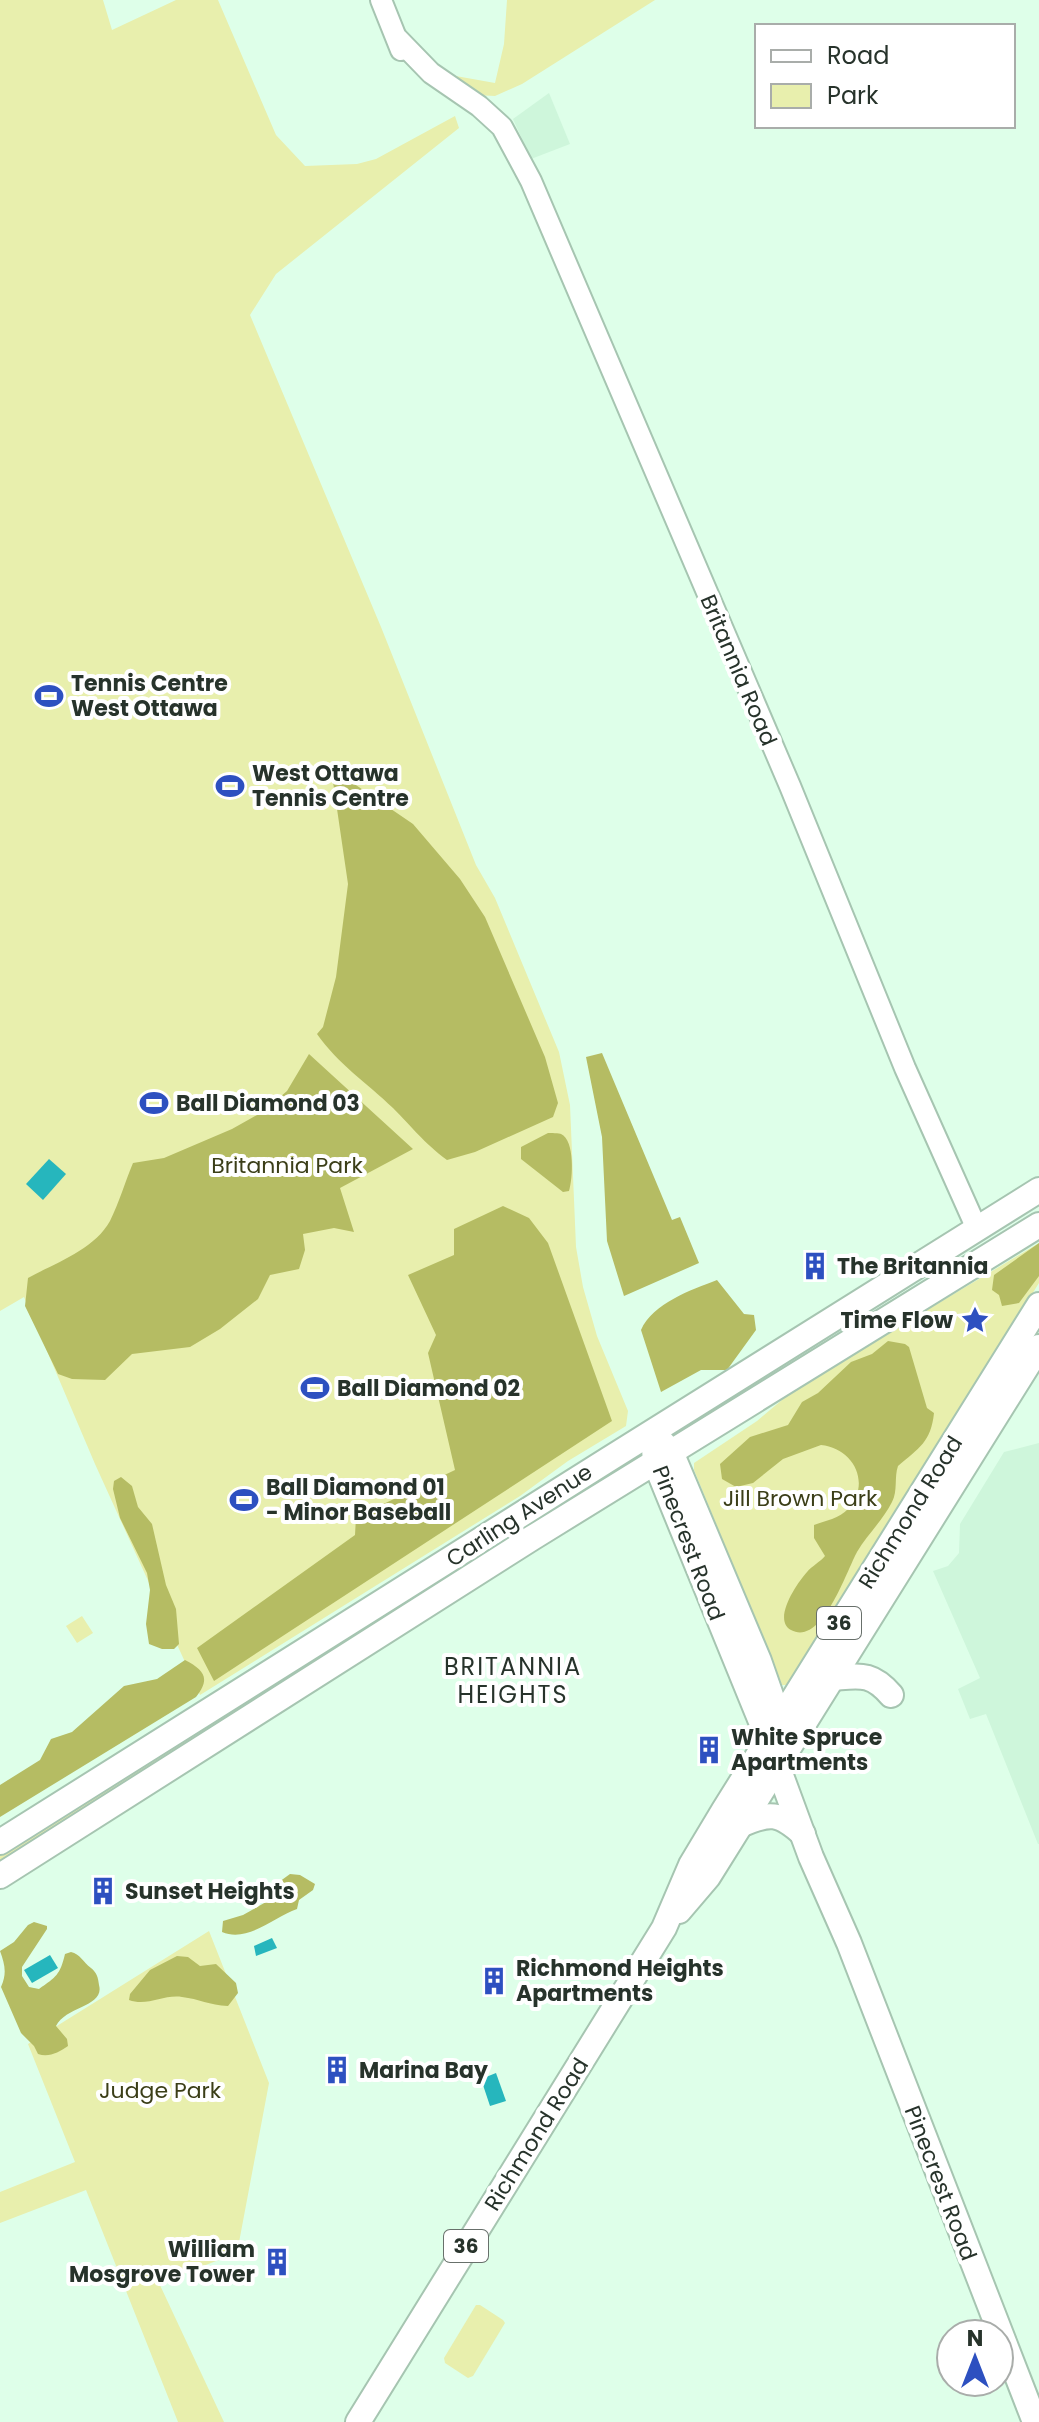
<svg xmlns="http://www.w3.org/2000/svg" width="1039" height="2422" font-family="Poppins,sans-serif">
<rect width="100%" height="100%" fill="#deffe9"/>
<g fill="#cef6db">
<polygon points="549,93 570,144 531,159 513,119"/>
<polygon points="1039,1443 1039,1844 1038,1844 986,1714 970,1719 958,1689 980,1678 933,1571 948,1566 959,1553 960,1524 1004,1452"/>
</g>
<g fill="#e8efad">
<polygon points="0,0 103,0 112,30 176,0 218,0 276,135 305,166 357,164 376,159 455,116 459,128 276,274 250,315 381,627 476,865 495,898 559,1052 570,1105 576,1247 583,1287 597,1336 628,1411 626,1426 568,1461 520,1496 200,1695 95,1464 24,1297 0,1311"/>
<polygon points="507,0 655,0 522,84 495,96 476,95 439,73 495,83 504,44"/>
<polygon points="1039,1243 1039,1283 789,1685 782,1685 694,1470 694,1463 757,1421 795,1389"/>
<polygon points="628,1459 629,1462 556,1508 538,1524 0,1863 0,1852"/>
<polygon points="82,1616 93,1633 77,1643 66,1626"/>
<polygon points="209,1931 269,2083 237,2253 159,2283 224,2422 178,2422 86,2190 0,2223 0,2192 75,2162 28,2044"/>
<polygon points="476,2305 480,2305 503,2320 505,2323 473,2376 468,2378 445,2363 444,2358"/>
</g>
<g fill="#b5bc63">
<path d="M 331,768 L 413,824 L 460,879 L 485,917 L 545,1057 L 558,1103 L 553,1117 L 475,1152 L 447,1160 C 423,1142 413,1128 393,1108 C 367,1083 338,1064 317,1034 L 323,1027 L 336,977 L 348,884 Z"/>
<polygon points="602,1053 672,1220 680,1217 699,1263 624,1296 607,1241 602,1137 586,1057"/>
<path d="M 309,1054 L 413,1149 L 340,1188 L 354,1232 L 334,1228 L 303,1234 L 305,1250 L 299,1269 L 270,1275 L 258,1299 L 220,1329 L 190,1347 L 132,1354 L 105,1380 L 72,1379 L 58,1374 L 25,1306 L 28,1278 C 55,1263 94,1250 110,1221 C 119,1203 125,1182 133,1163 L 164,1158 L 232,1129 L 264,1111 L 287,1091 Z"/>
<path d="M 548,1133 C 550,1133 560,1133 561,1134 C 575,1140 573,1179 569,1191 L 563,1192 L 521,1159 L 521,1147 Z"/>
<polygon points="503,1206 529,1218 548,1243 612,1421 214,1681 197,1648 355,1535 356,1517 455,1470 428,1353 436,1335 408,1275 454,1255 454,1229"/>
<polygon points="1039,1243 1039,1276 1019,1303 1002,1306 999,1295 992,1290 994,1275"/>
<path d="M 717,1280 L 744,1314 L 754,1315 L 756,1330 L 727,1370 L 701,1370 L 661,1392 L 641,1330 C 653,1303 691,1290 717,1280 Z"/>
<path d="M 888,1341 L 905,1344 L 909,1347 L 927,1408 L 934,1413 C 931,1442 919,1448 898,1466 C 894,1477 898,1491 892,1502 C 883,1520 867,1535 857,1552 C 847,1570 822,1647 791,1630 C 772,1620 797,1583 807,1572 C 812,1566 820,1562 825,1556 L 814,1538 L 814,1525 C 825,1521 840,1518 848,1509 C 872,1483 853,1448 821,1445 L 783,1459 L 753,1483 L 736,1487 L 722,1479 L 720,1464 L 750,1437 L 788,1425 L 802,1402 L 818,1393 L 851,1362 L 872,1354 Z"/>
<polygon points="121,1477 132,1486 138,1507 152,1524 166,1585 176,1609 179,1644 174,1649 162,1649 149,1644 146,1624 150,1590 147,1573 120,1518 113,1489 114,1481"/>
<path d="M 185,1660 C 204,1670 211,1678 196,1697 L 0,1817 L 0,1785 L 40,1760 L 51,1739 L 72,1732 L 124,1686 L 157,1679 Z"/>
<path d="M 290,1874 L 300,1875 L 315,1884 L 313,1890 L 299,1900 L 297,1909 C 274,1917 248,1943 222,1932 L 223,1921 L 243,1915 L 266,1902 L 268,1890 Z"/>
<path d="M 34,1922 L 47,1926 L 47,1929 L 22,1967 L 22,1976 L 29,1987 L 39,1989 C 56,1977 60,1975 65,1954 L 71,1952 C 80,1954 83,1962 91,1968 C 97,1973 98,1977 99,1985 C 105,2007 66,2006 56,2026 L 67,2039 L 68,2046 C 59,2052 49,2058 38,2054 L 34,2046 L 21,2033 L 1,1987 C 7,1973 5,1965 0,1951 L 14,1942 L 28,1925 Z"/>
<path d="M 177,1956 L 188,1957 L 200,1966 L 216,1964 L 236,1983 L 238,1993 L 228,2006 C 209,2005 199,1999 182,1997 C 164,1994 147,2007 129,2000 L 130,1994 L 150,1970 Z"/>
</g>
<g fill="#26b6bd">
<polygon points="49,1159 66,1174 43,1200 26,1184"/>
<polygon points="272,1938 277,1948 256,1956 254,1946"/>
<polygon points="50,1955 58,1968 32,1983 24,1970"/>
<polygon points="496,2073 506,2101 490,2106 481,2079"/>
</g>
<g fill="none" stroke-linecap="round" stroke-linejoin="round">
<defs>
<g id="minor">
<polyline points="381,0 401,50"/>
<polyline points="398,39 431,73 479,106 502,127 531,181 790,786 905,1068 977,1229"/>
</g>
<g id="major">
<polyline points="661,1441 671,1452 759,1661 782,1727"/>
<polyline points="654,1448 655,1462 762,1724 811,1857 849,1943 1035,2422"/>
<path d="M 832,1678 C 860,1676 871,1672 891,1695"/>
<path d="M 740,1825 C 770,1812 779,1812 803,1834"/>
<path d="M 0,1842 C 346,1625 692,1406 1039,1190"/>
<polyline points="0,1876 532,1538 1039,1225"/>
<polyline points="679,1911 708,1877 1039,1347"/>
<polyline points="358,2422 664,1928 691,1865 724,1810 1039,1305"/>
</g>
</defs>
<use href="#minor" stroke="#a6c5b1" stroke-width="24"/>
<use href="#major" stroke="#a6c5b1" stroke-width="28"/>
<use href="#minor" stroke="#fff" stroke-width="20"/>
<use href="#major" stroke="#fff" stroke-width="24"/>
</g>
<defs>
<symbol id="stadium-bare" viewBox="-9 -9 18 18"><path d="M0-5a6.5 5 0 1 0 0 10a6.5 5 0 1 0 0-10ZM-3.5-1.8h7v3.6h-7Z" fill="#2d50c0" stroke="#fff" stroke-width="2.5" paint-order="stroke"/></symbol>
<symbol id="building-bare" viewBox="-9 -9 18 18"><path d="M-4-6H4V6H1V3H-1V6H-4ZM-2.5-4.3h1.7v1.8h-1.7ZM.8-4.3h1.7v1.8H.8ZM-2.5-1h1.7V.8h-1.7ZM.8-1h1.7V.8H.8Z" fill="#2d50c0" stroke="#fff" stroke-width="2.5" paint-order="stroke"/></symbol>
<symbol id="sight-bare" viewBox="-9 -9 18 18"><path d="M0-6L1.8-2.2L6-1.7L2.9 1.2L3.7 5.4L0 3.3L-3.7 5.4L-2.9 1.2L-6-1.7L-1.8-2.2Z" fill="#2d50c0" stroke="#fff" stroke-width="2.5" paint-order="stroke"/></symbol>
</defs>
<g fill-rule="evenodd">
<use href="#stadium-bare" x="29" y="676" width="40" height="40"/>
<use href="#stadium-bare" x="210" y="766" width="40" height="40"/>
<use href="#stadium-bare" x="134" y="1083" width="40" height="40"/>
<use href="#building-bare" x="795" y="1246" width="40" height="40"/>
<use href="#sight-bare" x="955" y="1300" width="40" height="40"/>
<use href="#stadium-bare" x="295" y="1368" width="40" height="40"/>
<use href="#stadium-bare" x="224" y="1480" width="40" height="40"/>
<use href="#building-bare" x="689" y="1730" width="40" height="40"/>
<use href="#building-bare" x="83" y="1871" width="40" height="40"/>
<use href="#building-bare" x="474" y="1961" width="40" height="40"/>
<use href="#building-bare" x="317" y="2050" width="40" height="40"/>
<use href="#building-bare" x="257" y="2242" width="40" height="40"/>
</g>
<g text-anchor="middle" stroke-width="8" stroke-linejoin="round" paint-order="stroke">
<g fill="#fff" stroke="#68706b" stroke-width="2">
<rect x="817" y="1607" width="44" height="32" rx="6"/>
<rect x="444" y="2230" width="44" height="32" rx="6"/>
</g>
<g font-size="20" font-weight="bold" fill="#27332b">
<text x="839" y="1630">36</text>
<text x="466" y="2253">36</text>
</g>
<g font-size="22" fill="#27332b" stroke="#fff">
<text transform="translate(739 670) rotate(67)" y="8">Britannia Road</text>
<text transform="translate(910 1512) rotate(-58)" y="8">Richmond Road</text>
<text transform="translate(519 1515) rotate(-33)" y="8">Carling Avenue</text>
<text transform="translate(689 1543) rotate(69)" y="8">Pinecrest Road</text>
<text transform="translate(536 2134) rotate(-58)" y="8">Richmond Road</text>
<text transform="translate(941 2183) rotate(69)" y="8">Pinecrest Road</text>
</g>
<g font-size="22" font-weight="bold" fill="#27332b" stroke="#fff" text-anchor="start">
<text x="71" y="691">Tennis Centre<tspan x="71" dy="25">West Ottawa</tspan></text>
<text x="252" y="781">West Ottawa<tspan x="252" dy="25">Tennis Centre</tspan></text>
<text x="176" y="1111">Ball Diamond 03</text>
<text x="837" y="1274">The Britannia</text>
<text x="953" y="1328" text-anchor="end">Time Flow</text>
<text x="337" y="1396">Ball Diamond 02</text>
<text x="266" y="1495">Ball Diamond 01<tspan x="266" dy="25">- Minor Baseball</tspan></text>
<text x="731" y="1745">White Spruce<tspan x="731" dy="25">Apartments</tspan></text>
<text x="125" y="1899">Sunset Heights</text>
<text x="516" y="1976">Richmond Heights<tspan x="516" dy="25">Apartments</tspan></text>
<text x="359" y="2078">Marina Bay</text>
<text x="255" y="2257" text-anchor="end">William<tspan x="255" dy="25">Mosgrove Tower</tspan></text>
</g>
<g font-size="22" fill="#3b3e18" stroke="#fff">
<text x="287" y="1173">Britannia Park</text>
<text x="800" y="1506">Jill Brown Park</text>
<text x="160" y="2098">Judge Park</text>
</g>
<g font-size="24" letter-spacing="2" fill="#27332b" stroke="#fff">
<text x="513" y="1675">BRITANNIA<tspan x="513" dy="28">HEIGHTS</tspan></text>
</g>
</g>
<rect x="755" y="24" width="260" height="104" fill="#ffffff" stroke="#a9adaa" stroke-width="2"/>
<rect x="771" y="50" width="40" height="12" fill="#ffffff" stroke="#a9adaa" stroke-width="2"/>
<text x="827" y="64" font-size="24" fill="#27332b">Road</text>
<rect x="771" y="84" width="40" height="24" fill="#e8efad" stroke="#a9adaa" stroke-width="2"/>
<text x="827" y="104" font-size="24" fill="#27332b">Park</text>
<g transform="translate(975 2358)"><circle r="38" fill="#ffffff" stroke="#a9adaa" stroke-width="2"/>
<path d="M0-6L14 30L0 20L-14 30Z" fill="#2d50c0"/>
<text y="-12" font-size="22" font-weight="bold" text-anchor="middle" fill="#27332b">N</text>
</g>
</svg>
